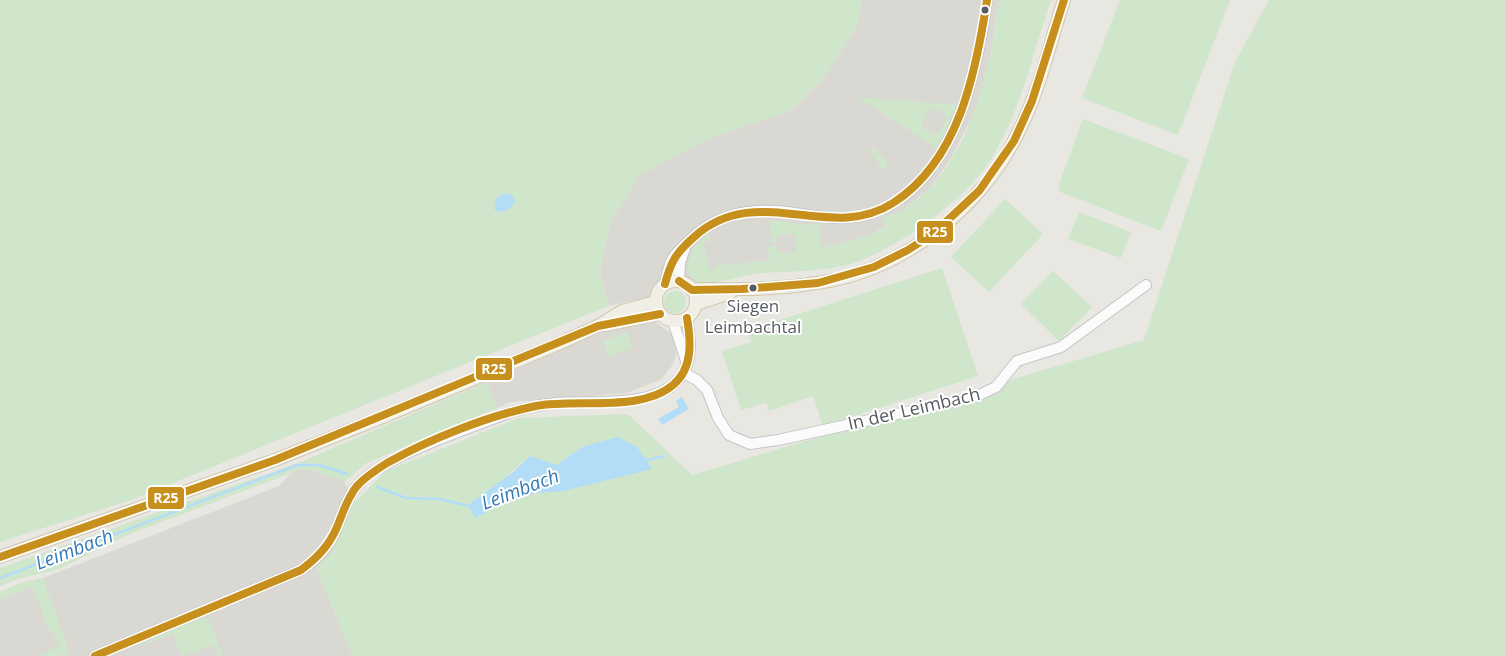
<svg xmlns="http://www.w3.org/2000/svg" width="1505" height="656" font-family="'Open Sans',sans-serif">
<rect width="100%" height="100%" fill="#e8e7e2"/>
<g fill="#d9d8d3">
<polygon points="862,0 999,0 989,65 975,111 950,160 930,188 904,209 883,219 886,226 864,237 771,260 747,263 707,288 674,281 665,284 656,295 608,306 600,271 610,223 640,175 703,141 792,110 825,76 857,26"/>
<polygon points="651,319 674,336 676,354 673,364 662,379 627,393 511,402 366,463 344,482 355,502 331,554 316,568 353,656 0,656 0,592 21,583 43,578 279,486 301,462 601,333"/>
</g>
<g fill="#cfe6cb" fill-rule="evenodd">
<polygon points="0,0 862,0 857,26 825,76 792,110 703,141 640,175 610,223 600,271 608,306 131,500 0,542"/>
<path d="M 999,0 L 1051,0 C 1038,38 1028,78 1013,115 C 1007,131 993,158 982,172 C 954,207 896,248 854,263 C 824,272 794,271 764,273 C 745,273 706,291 691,277 C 681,262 697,242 709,233 L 711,240 L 703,243 L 710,270 L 718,268 L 718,265 L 725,263 L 726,266 L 740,262 L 741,267 L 747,263 L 770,260 L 768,247 L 776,245 L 777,253 L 796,252 L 795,234 L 776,235 L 776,242 L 772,243 L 769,220 L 820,226 L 821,248 L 864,237 L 885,227 L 882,219 C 964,192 990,74 999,0 Z"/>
<polygon points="1120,0 1230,0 1178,135 1082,98"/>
<path d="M 1269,0 L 1505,0 L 1505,656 L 353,656 L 316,568 L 331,554 L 355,502 L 386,471 L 519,418 L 628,414 L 692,475 L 1144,340 L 1235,62 ZM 582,447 L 651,468 L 563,490 L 537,493 L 508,501 L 475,517 L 495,486 L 529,456 L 557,465 Z"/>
<path d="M 857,97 L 958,105 L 937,148 ZM 935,108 L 945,114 L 947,118 L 939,132 L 934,134 L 924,128 L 922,123 L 930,109 Z"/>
<polygon points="1083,119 1189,159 1161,231 1060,192 1058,187"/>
<polygon points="874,147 889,165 882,169 870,150"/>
<polygon points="1005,199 1043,234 989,292 951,257"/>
<polygon points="1079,212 1131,232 1121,258 1068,239"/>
<polygon points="942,268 978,376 823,426 813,396 769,411 766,403 741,410 722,351 751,342 747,328 766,322 767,324"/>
<polygon points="1053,271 1092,307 1059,341 1021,304"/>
<circle cx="675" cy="302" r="11"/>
<polygon points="627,332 633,348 609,357 603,341"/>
<polygon points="487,382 498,408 366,463 344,482 315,471 302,469 127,535 59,569 21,578 0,586 0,568 301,462"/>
<polygon points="43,578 70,653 61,656 41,656 60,644 52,632 50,632 32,587 0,600 0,592 21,583"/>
<polygon points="203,617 210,621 222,655 218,656 214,645 181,656 173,634 139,646 138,643"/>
</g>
<g fill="#b3ddf6">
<polygon points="505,193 512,195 515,202 508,210 499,212 494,209 496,199"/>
<polygon points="682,397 689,409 662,425 658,419 679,407 676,401"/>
<polygon points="618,437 637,447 652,469 563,491 537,493 508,501 475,518 468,505 514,471 530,456 557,465 582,447"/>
</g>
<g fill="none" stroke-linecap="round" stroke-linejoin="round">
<g stroke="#b3ddf6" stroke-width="2.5">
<polyline points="644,461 664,456"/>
<polyline points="377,487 406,498 440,499 472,507"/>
<polyline points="0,578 297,465 319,465 347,474"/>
</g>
<defs>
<g id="minor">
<polyline points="679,281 680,263 685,248"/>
<path d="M 665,284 C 667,277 668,269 671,262 C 674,254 682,248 688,242 C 714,216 742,209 778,211 C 806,213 833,222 861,216 C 950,196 977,77 987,0"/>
<polyline points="673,321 686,361"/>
<polyline points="684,373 697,380 707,390 718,418 729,435 750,444 778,440 975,397 996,387 1017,361 1061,347 1146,285"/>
<path d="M 95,656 L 301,570 C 315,560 327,550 334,534 C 342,518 345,500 357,486 C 382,456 475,426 514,411 C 528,408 542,404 556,403 C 592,400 660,410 683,374 C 693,357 690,337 687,318"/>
</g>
<g id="major">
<circle cx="676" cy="301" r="20"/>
<path d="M 692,290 C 709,288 725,290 741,289 C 766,289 792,287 817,283 C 904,271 983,207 1020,129 C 1040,89 1050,43 1064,0"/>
<polyline points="696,304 730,293"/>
<polyline points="605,325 660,314"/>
<polyline points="0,557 275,460 378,419 556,345 598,326 622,311 655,302"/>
</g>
</defs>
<use href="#minor" stroke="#c5c5c5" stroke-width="12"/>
<use href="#major" stroke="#d2c7ae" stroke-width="14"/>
<use href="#minor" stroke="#fcfbfb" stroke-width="10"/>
<use href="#major" stroke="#f1efe5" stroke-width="12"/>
<defs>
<g id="bus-1">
<polyline points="679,281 692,290 742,289 818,283 874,267 908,250 934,233 979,191 1014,141 1032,101 1064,0"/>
<path d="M 665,284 C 671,261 676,253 694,237 C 757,180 829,244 893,203 C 959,161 976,72 987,0"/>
<polyline points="0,557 275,460 598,326 660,314"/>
<path d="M 95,656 L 301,570 C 317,558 329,546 337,527 C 343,513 347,498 357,486 C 365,477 376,470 387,463 C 430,439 487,416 536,406 C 576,398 640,413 673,385 C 693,368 691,342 687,318"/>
</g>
</defs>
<use href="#bus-1" stroke="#fff" stroke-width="11"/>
<use href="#bus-1" stroke="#c7901d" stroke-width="8"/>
</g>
<g fill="#585c61" stroke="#fff" stroke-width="2">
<circle cx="985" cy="10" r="4.5"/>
<circle cx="753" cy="288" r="4.5"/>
</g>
<g text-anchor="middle" stroke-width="4" stroke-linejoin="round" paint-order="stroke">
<g font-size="17" fill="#585c61" stroke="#fff">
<text x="753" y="312">Siegen<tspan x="753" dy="21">Leimbachtal</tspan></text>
</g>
<g font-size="18" fill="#585c61" stroke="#fff">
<text transform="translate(914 409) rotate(-13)" y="6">In der Leimbach</text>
</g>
<g font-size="19" font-style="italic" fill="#347bb6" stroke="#fff">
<text transform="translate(520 489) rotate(-21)" y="7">Leimbach</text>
<text transform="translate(74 549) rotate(-21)" y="7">Leimbach</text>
</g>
</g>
<g stroke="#fff" stroke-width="2">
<rect x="916" y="220" width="38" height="24" rx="5" fill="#c7901d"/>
<rect x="475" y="357" width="38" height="24" rx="5" fill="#c7901d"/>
<rect x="147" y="486" width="38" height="24" rx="5" fill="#c7901d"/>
</g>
<g font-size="14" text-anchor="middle" font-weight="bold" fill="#fff">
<text x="935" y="237">R25</text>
<text x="494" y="374">R25</text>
<text x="166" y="503">R25</text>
</g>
</svg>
